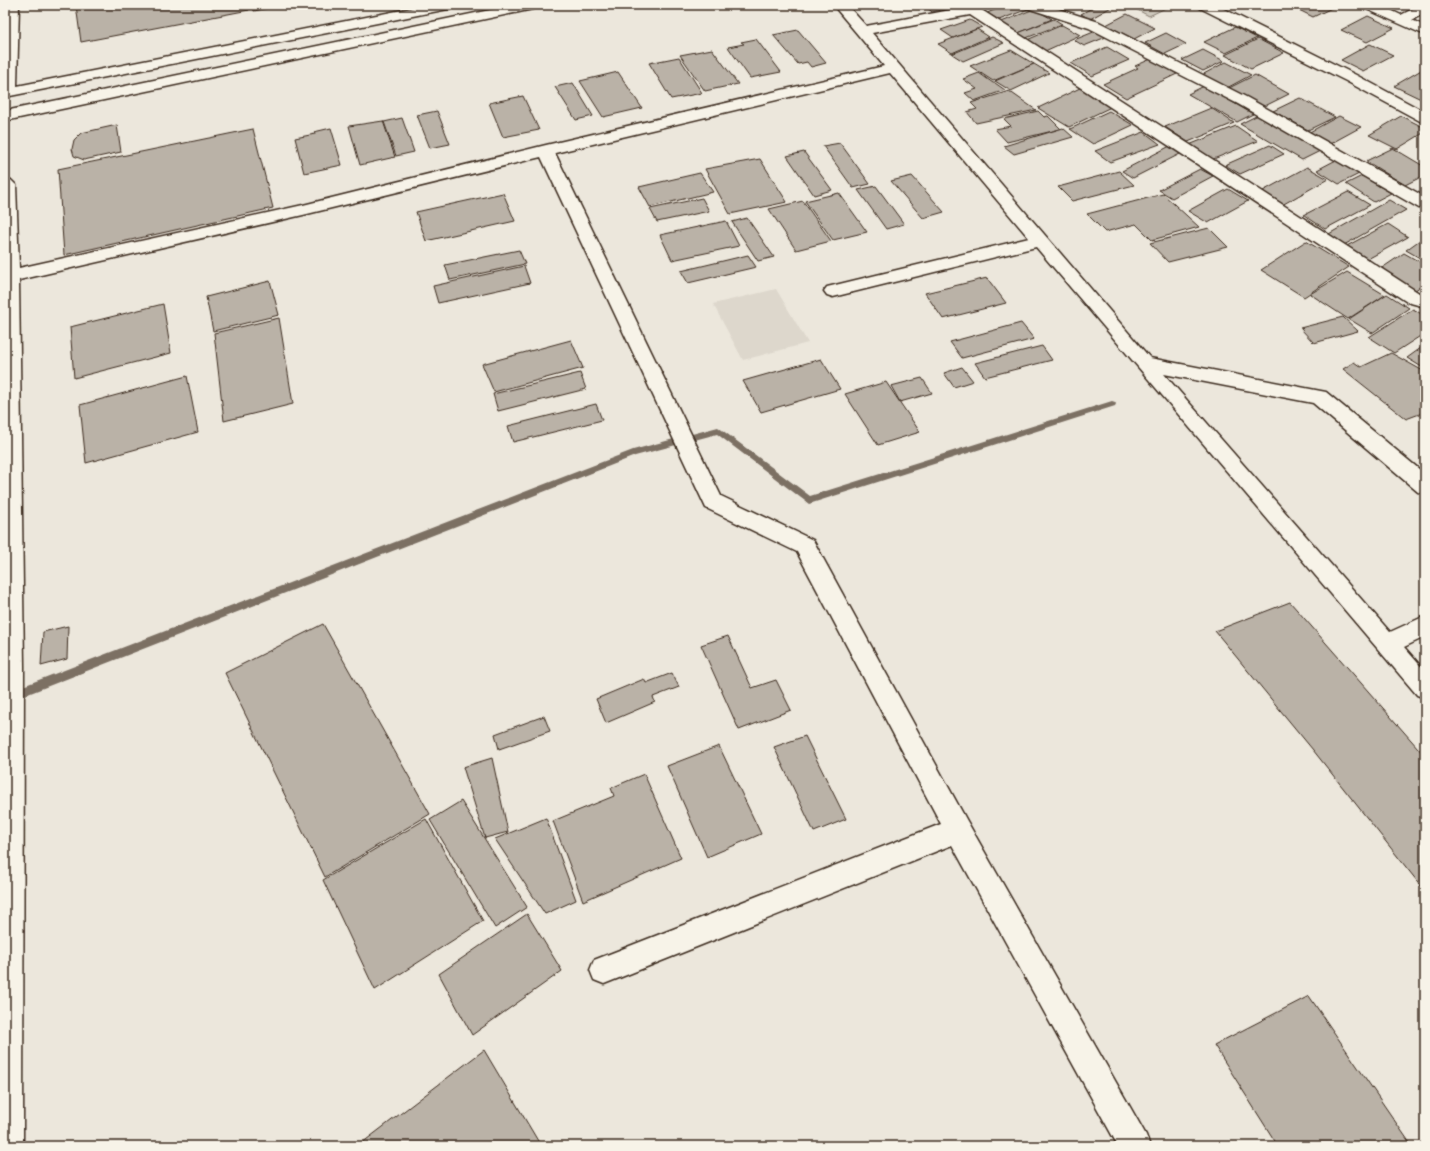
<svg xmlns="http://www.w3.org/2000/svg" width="1430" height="1151" font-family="'Architects Daughter',sans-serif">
<rect width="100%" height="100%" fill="#ece7dc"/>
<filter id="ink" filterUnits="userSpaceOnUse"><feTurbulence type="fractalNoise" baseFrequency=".025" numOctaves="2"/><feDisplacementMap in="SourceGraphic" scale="8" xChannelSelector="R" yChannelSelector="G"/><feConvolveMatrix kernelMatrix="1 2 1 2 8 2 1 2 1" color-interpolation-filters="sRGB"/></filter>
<g filter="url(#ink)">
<polygon fill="#ddd7cc" points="776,289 808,343 743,360 713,304"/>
<polygon fill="#cec8bc" stroke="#84796d" points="1128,5 1172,5 1149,16"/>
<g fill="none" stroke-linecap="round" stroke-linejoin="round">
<polygon fill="#7c7064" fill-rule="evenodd" points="1112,401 1115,402 1116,404 1115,406 809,504 717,434 635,456 5,703 5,693 633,450 718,427 810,496"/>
</g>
<g fill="#bab2a7" stroke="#3b2a1e">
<polygon points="76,5 248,5 249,10 81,42"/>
<polygon points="252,5 284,5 254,11"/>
<polygon points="924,5 957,5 958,6 932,12"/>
<polygon points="1007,5 1022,5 1028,9 999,20 987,13"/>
<polygon points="1061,5 1075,5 1064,11 1057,7"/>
<polygon points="1097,5 1115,5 1090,19 1081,14"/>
<polygon points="1289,5 1338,5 1313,17"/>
<polygon points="1034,9 1052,19 1016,34 999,23"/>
<polygon points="1127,14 1155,28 1134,39 1106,25"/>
<polygon points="1368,16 1394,28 1367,42 1341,30"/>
<polygon points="1054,19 1062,24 1026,38 1018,33"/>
<polygon points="970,20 982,27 953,38 941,30"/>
<polygon points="1062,25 1080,35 1045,51 1027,40"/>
<polygon points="1235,27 1257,38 1226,53 1204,42"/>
<polygon points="977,29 989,37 952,53 938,44"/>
<polygon points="1101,29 1111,35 1084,46 1074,40"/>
<polygon points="798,30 826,63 811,67 807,62 798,64 773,35"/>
<polygon points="1166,33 1186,44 1165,54 1145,43"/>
<polygon points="992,37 1004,43 963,61 952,54"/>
<polygon points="756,39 781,72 750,78 728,47 744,44 741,42"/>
<polygon points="1258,39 1284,53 1251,69 1225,55"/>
<polygon points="1370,44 1393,55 1363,71 1341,60"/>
<polygon points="1107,47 1129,60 1092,76 1071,63"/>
<polygon points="712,49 738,84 705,91 680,55"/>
<polygon points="1011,50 1034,64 993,81 970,66"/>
<polygon points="1203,50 1224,61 1203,71 1182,60"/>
<polygon points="679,57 702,93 671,99 649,63"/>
<polygon points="1151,59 1177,74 1126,98 1103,84 1138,68 1135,66"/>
<polygon points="1226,62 1251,75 1225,89 1200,76"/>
<polygon points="1034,64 1049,73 1011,91 995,81"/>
<polygon points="1423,69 1425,70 1425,98 1423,100 1394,86"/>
<polygon points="618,72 642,108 603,117 580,81"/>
<polygon points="979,73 993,83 995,83 1005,90 974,101 965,93 977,89 963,79"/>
<polygon points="1255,75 1289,94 1261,108 1227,89"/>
<polygon points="573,83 593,116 576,120 555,87"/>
<polygon points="1204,86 1253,114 1237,122 1188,94"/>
<polygon points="1080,88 1111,107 1069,127 1038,108"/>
<polygon points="1009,91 1036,110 976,123 967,112 977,109 971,103"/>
<polygon points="523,96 539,130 503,137 489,103"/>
<polygon points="1300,98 1335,117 1308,130 1273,111"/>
<polygon points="1211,108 1234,123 1188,142 1165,127"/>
<polygon points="437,111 450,144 430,148 417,115"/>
<polygon points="1038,111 1044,117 1048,116 1061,129 1007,142 995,129 1011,126 1004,119"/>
<polygon points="1109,111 1133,125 1093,144 1070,129"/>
<polygon points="1260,114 1322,150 1302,160 1240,124"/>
<polygon points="1339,116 1361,127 1328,145 1306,134"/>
<polygon points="1401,116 1425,128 1425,132 1397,149 1369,135"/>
<polygon points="402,118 414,152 396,156 384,122"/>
<polygon points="383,121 395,157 360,165 349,126"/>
<polygon points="117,125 121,152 84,160 74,156 72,149 74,140 81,133"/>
<polygon points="1236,126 1258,141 1211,160 1189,145"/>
<polygon points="331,128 342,165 304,173 295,138 315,134 314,132"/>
<polygon points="1063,128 1073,137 1014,154 1004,146"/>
<polygon points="253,129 273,208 64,255 58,169"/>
<polygon points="1144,132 1160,144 1110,162 1095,151"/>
<polygon points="840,143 870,184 853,188 823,146"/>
<polygon points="1270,145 1284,154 1240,174 1225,165"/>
<polygon points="1170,146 1182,153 1133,178 1122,171"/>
<polygon points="1393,148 1425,167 1425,175 1405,185 1366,161"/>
<polygon points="804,152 832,190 814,195 787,156"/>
<polygon points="760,159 787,202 730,214 705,169"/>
<polygon points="1336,160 1359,174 1339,184 1317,170"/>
<polygon points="1307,167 1328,179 1282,205 1261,192"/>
<polygon points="1200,169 1213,176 1172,198 1159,190"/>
<polygon points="1119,171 1134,185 1072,201 1058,187"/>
<polygon points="700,173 713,192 650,207 639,187"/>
<polygon points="912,176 944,212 923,218 891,181"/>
<polygon points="1362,176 1391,193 1374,202 1346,184"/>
<polygon points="876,186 904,224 886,229 858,190"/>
<polygon points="1228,189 1248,201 1208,223 1188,211"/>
<polygon points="1348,192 1370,205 1325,229 1304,215"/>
<polygon points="503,193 515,221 426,241 416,212"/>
<polygon points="839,193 867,232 833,240 805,201"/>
<polygon points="1163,194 1199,227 1152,240 1136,224 1105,232 1087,214"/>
<polygon points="702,198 709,211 657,222 650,209"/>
<polygon points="1389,200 1406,210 1344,245 1327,235"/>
<polygon points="803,201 831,241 796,250 769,209"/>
<polygon points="747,218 774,257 758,261 732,222"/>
<polygon points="726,221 739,246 672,260 660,235"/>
<polygon points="1388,224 1408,237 1364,261 1343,248"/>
<polygon points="1209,228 1228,247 1168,262 1150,243"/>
<polygon points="1424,237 1425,237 1425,261 1406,250"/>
<polygon points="1306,241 1349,267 1304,297 1261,270"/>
<polygon points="519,250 525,264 450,280 445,265"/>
<polygon points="1404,253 1425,265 1425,283 1414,291 1379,270"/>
<polygon points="748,255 756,267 688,283 681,271"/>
<polygon points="524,266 530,283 438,303 433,286"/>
<polygon points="1347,272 1385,295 1348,319 1310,294"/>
<polygon points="987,278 1006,303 943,319 925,293"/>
<polygon points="270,281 279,315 213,331 206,297"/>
<polygon points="1387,294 1409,308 1372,333 1349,319"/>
<polygon points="163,304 171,353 74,378 70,327"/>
<polygon points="1413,309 1425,316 1425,333 1394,353 1369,337"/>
<polygon points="1343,317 1358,331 1314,343 1300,328"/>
<polygon points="279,318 293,404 224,421 214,333"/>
<polygon points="1021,323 1034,339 962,358 950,342"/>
<polygon points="571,340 583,368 494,392 482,364"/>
<polygon points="1425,345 1425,369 1407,358"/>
<polygon points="1042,346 1052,360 985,377 975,363"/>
<polygon points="1391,353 1425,372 1425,412 1406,419 1343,369 1354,362 1361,367"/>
<polygon points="821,359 840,389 761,412 743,381"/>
<polygon points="962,367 973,381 954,387 944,373"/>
<polygon points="580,373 586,389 498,411 493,394"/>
<polygon points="187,376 198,432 86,463 80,405"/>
<polygon points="922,378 932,393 900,402 891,386"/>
<polygon points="886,382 920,432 878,445 845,394"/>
<polygon points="596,404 602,420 513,442 508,426"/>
<polygon points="1290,602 1425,756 1425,891 1313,750 1215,631"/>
<polygon points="323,624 430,814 325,877 225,673"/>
<polygon points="68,626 67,659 41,666 43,632"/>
<polygon points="728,636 752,688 776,680 791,710 739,730 701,645"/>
<polygon points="672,673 679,687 653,697 655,702 606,723 596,699 644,679 646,683"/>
<polygon points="544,716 550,731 499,749 495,734"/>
<polygon points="805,736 846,819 814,832 774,747"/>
<polygon points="719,746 761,834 707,857 667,766"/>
<polygon points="492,758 508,832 485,838 463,767"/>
<polygon points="644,774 681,858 583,901 553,821 614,796 611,788"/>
<polygon points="461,801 527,907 495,928 430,820"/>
<polygon points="546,818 576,900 545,914 495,839"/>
<polygon points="426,819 483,921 375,990 323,880"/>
<polygon points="527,914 562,971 472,1035 439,974"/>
<polygon points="1309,996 1412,1146 1278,1146 1214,1045"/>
<polygon points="484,1050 541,1146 358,1146"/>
</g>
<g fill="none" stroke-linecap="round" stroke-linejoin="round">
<defs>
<g id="minor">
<polygon points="5,5 19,5 17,86 427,5 455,5 453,8 448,9 5,97"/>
<polygon points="514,5 540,5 538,8 533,9 5,121 5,111"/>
<polygon points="833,5 847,5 866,26 972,6 977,7 1419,293 1425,295 1425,307 1407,302 970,15 872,33 1150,358 1326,392 1425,474 1425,494 1418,492 1313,403 1164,374 1390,632 1425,616 1425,637 1404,647 1425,671 1425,698 1417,695 1036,247 833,297 827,295 824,291 827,287 1029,238 890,73 555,153 721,496 813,540 967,821 1146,1135 1150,1146 1118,1146 952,845 604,984 594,980 590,970 594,960 941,824 797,552 706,508 541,157 303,215 19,280 24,666 23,1146 5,1146 5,178 11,180 16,185 19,268 303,205 546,145 884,66"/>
<polygon points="1025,5 1046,5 1099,22 1248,98 1425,197 1425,209 1419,208 1238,104 1089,28 1027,8"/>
<polygon points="1198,5 1216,5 1356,75 1425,112 1425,123 1420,121 1346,81 1200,8"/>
<polygon points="1362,5 1380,5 1401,15 1420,5 1425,5 1425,13 1412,20 1425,26 1425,35 1364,8"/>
</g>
</defs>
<use href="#minor" stroke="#3b2a1e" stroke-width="3"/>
<use href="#minor" fill="#f7f3e8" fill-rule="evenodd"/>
</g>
</g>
<rect width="1430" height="1151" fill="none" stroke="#f7f3e8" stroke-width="20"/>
<rect x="10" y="10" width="1410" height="1131" fill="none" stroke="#3b2a1e" stroke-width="1.5" filter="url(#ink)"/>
</svg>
